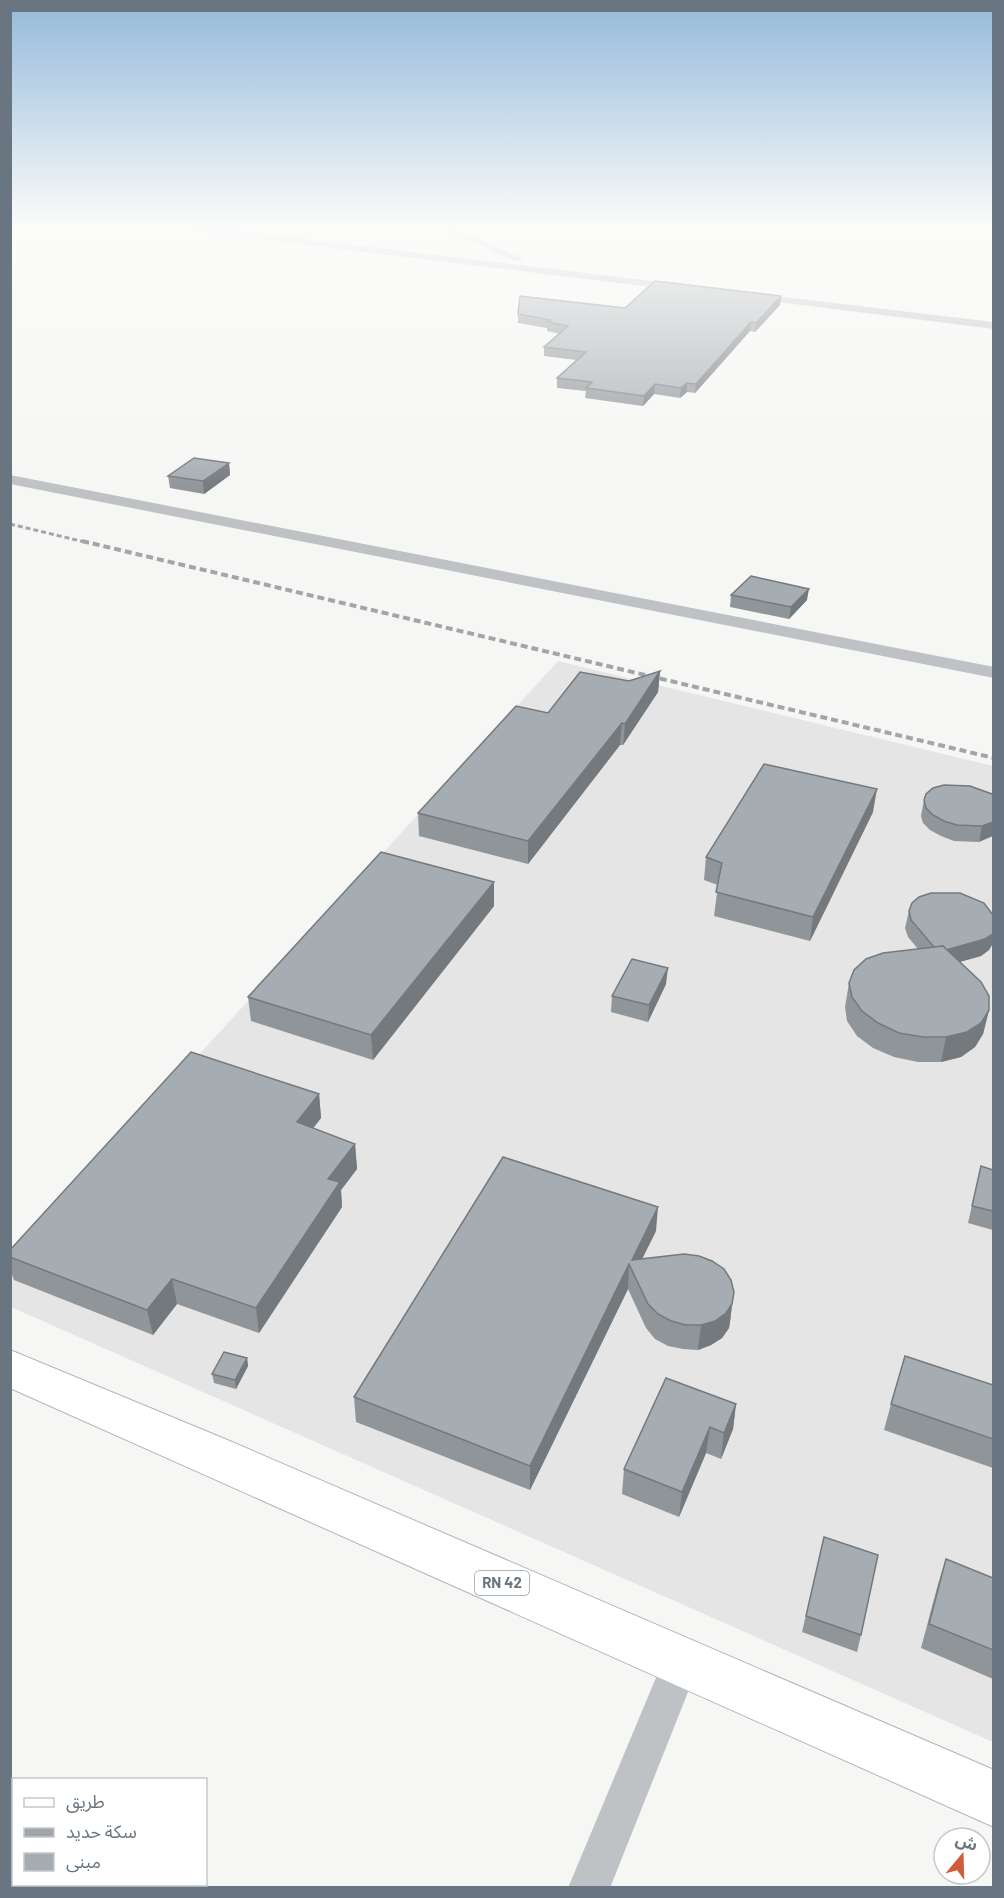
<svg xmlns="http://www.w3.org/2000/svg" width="1004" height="1898" font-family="Barlow,'Noto Sans Arabic',sans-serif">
<rect width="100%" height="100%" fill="#f6f6f4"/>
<polygon fill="#e4e5e4" points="558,661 993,766 993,1742 11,1307 10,1262"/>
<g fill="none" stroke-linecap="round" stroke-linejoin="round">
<defs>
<polygon id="primary" points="10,1350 225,1439 994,1770 994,1827 10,1388"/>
</defs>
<use href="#primary" stroke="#b2b6b9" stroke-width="2"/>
<g fill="#bec2c5" fill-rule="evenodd">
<polygon points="188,228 215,228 684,285 689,288 684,291 193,231"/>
<polygon points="441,228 454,228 524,259 515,261"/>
<polygon points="749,293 994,322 994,329 745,298 745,294"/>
<polygon points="10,475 994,667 994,678 10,484"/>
<polygon points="681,1643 694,1649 700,1662 610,1888 568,1888 668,1649"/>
</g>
<use href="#primary" fill="#fff" fill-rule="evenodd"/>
<polyline stroke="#a0a6aa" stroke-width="3" stroke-dasharray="5 3" stroke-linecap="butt" points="10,524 89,543"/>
<polyline stroke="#a0a6aa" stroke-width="4" stroke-dasharray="7 4" stroke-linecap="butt" points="82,541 994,758"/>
</g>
<g fill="#8f9599">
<polygon points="781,296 780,305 755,332 750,331 695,393 687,392 680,398 654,394 643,406 585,398 586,391 557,388 557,378 576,360 544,356 544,347 560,334 547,331 547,328 518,323 518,314 625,308"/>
<polygon points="229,463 230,475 204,494 170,488 168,476"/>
<polygon points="731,595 807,600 789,619 730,607"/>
<polygon points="660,671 658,692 623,745 620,745 528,864 419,836 418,813 548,713 629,681"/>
<polygon points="992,794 979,842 954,841 941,836 930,830 923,823 921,816 924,800"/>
<polygon points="873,812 810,941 714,916 718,885 704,880 706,857"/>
<polygon points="494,882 494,906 373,1060 251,1021 248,997"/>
<polygon points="909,911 993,943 989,950 981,956 959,962 989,1010 983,1034 975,1047 961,1057 941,1062 918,1062 894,1057 873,1048 857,1036 847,1021 845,1007 849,983 918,949 908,937 905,928"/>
<polygon points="666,984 648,1022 611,1012 612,996"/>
<polygon points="319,1094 321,1118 313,1128 355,1144 357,1169 341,1190 342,1207 259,1333 177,1304 153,1335 14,1280 10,1269 10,1250"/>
<polygon points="981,1166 993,1170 993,1230 968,1223"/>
<polygon points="656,1231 642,1259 731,1316 729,1328 722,1338 711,1345 698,1350 683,1349 668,1346 655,1339 646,1328 628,1289 530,1490 356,1422 354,1397"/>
<polygon points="247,1358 248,1366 236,1389 214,1383 212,1374"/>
<polygon points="993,1385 993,1468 884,1430 891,1404"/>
<polygon points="736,1404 733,1429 721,1459 706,1453 679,1517 622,1494 624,1469"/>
<polygon points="824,1537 861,1635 857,1652 802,1632"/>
<polygon points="946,1559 993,1578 993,1679 921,1648 938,1584"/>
</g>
<g fill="#74797d">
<polygon points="781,296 780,305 755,332 756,323"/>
<polygon points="751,322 750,331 695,393 696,384"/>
<polygon points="687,383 687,392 680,398 681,388"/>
<polygon points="655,384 654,394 643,406 644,396"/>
<polygon points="229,463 230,475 204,494 203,481"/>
<polygon points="809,589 807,600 789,619 791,607"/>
<polygon points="660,671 658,692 623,745 625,724"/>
<polygon points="622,723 620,745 528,864 528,841"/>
<polygon points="877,789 873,812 810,941 813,917"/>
<polygon points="993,822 993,836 979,842 982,826"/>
<polygon points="494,882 494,906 373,1060 371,1035"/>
<polygon points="993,933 993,943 989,950 981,956 935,969 939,952"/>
<polygon points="668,968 666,984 648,1022 649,1005"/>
<polygon points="989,1010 983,1034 975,1047 961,1057 941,1062 946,1037"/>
<polygon points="319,1094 321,1118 299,1147 297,1122"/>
<polygon points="355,1144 357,1169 341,1190 342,1207 259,1333 256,1308 328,1179"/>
<polygon points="658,1207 656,1231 634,1275 632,1260"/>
<polygon points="629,1264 628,1289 530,1490 530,1466"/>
<polygon points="172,1279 177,1304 153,1335 147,1310"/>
<polygon points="734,1292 729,1328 722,1338 711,1345 698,1350 701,1325"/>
<polygon points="247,1358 248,1366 236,1389 235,1380"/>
<polygon points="736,1404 733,1429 721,1459 724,1433"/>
<polygon points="710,1427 706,1453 679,1517 682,1492"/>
</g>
<g fill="#a6adb2" stroke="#74797d" stroke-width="1.5">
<polygon points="655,281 781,296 756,323 751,322 696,384 687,383 681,388 655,384 644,396 586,388 592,382 557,378 586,352 544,347 568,326 547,322 551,320 518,314 520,296 625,308"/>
<polygon points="194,458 229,463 203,481 168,476"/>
<polygon points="751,576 809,589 791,607 731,595"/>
<polygon points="660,671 625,724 622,723 528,841 418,813 516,706 548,713 580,672 629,681"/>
<polygon points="764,764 877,789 813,917 716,892 722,863 706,857"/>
<polygon points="944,785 970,786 992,794 993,795 993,822 982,826 957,825 944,821 933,815 926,808 924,800 926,794 933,788"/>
<polygon points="381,852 494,882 371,1035 248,997"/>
<polygon points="931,893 960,893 984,903 993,915 993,934 985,939 946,950 943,946 934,947 911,920 909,911 912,903 919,897"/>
<polygon points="943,946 981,982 989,996 989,1010 981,1023 967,1032 946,1037 923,1037 899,1033 878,1023 862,1011 852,997 849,983 854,970 866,959 883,953"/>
<polygon points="632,959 668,968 649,1005 612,996"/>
<polygon points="191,1052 319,1094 297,1122 355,1144 328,1179 340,1182 256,1308 172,1279 147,1310 10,1257 10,1250"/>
<polygon points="503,1157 658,1207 632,1260 684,1254 699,1256 712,1261 724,1269 731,1280 734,1292 732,1304 726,1313 715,1321 701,1325 686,1325 671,1321 658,1314 648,1304 629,1264 530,1466 354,1397"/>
<polygon points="981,1166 993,1170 993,1211 972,1206"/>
<polygon points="224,1352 247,1358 235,1380 212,1374"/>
<polygon points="905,1356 993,1385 993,1439 891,1404"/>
<polygon points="666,1378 736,1404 724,1433 710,1427 682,1492 624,1469"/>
<polygon points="824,1537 878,1555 861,1635 806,1616"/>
<polygon points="946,1559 993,1578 993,1650 929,1624"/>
</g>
<linearGradient id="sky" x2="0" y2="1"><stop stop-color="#94bada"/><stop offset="0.46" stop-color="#fbfbfa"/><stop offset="1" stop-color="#fbfbfa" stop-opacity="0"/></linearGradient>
<rect width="1004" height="493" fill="url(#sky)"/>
<g text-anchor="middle" stroke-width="6" stroke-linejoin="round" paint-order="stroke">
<rect fill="#fff" stroke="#969fa7" stroke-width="1.5" x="475" y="1571" width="54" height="24" rx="4.5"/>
<g font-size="15" font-weight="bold" fill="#697681">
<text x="502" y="1588">RN 42</text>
</g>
</g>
<rect width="1004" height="1898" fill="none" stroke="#697681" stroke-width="24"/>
<rect x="12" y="1778" width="195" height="108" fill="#ffffff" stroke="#c3c8cd" stroke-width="1.5"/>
<rect x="24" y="1798" width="30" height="9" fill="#ffffff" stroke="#c3c8cd" stroke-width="1.5"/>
<text x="66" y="1808" font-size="18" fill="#697681">طريق</text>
<rect x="24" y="1828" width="30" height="9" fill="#a0a6aa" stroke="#c3c8cd" stroke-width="1.5"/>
<text x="66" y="1838" font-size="18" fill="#697681">سكة حديد</text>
<rect x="24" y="1853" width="30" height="18" fill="#a6adb2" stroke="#c3c8cd" stroke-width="1.5"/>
<text x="66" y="1868" font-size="18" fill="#697681">مبنى</text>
<g transform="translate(962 1856) rotate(19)"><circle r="28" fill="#ffffff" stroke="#c3c8cd" stroke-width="1.5"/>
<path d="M0-4.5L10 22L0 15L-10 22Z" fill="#d15c39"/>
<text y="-9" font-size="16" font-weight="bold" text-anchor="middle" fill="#697681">ش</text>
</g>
</svg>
